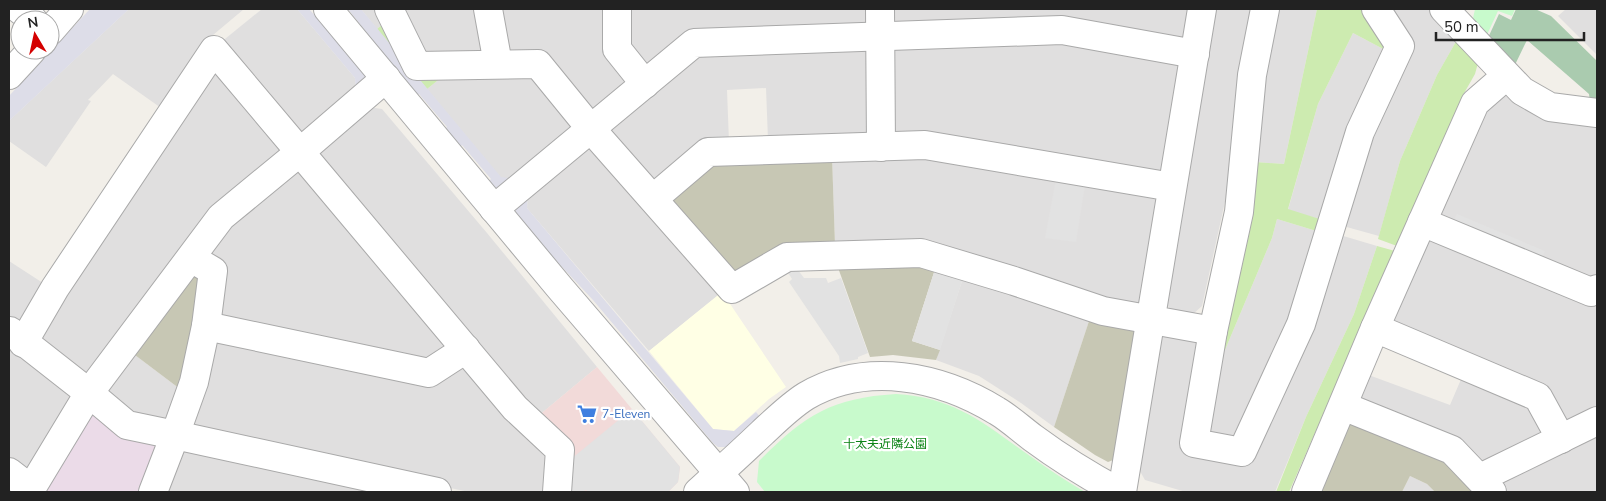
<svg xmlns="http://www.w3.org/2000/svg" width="1606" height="501" font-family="'Nunito Sans','Noto Sans JP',sans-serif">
<rect width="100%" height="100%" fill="#f2efe9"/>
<g fill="#e0dfdf">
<polygon points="129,9 244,9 213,35 164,110 113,74 88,100 91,101 46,167 9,141 9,121"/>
<polygon points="262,9 297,9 355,78 356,94 306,136 296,135 220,43"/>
<polygon points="361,9 384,9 389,19 377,29"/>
<polygon points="396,9 483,9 491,53 424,59"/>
<polygon points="494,9 607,9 629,84 598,112 589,111 509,58"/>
<polygon points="626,9 874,9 868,28 643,64 628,48"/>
<polygon points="891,9 1195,9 1191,34 1182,40 899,26 891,19"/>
<polygon points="1213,9 1252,9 1238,77 1226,197 1202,306 1193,314 1171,310 1165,302"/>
<polygon points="1277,9 1317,9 1284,164 1255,162 1263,78"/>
<polygon points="1387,9 1434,9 1458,38 1437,75 1400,161 1379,236 1343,226 1355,181 1409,47"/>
<polygon points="1566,9 1597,9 1597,55 1558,16"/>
<polygon points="1353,33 1387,51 1326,221 1288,210 1318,104"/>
<polygon points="1063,38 1180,56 1168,168 1160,174 900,136 892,129 893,51 900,43"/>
<polygon points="867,44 870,137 768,140 766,88 727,90 729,142 652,182 610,133 612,122 697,51"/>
<polygon points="533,68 579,127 516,179 501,178 427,89 452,69"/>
<polygon points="219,70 282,146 281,158 91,375 82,377 38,340 211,71"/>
<polygon points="1507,93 1597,123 1597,279 1587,280 1442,219 1439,210 1484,109"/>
<polygon points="368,107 382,109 487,233 597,367 537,417 316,158 317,149"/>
<polygon points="587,142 722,292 649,351 527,208 528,193"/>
<polygon points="926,153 1163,197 1140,307 835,245 832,156"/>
<polygon points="294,169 302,169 447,341 446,351 432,361 221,319 213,261 208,250 229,223"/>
<polygon points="1277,219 1323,233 1305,287 1238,436 1229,439 1210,436 1205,428 1219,348 1225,350 1272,238"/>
<polygon points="1340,235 1377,246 1354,314 1306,417 1275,492 1186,492 1145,480 1137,466 1158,335 1198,338 1183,449 1247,461"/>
<polygon points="1427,237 1597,301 1597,412 1572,424 1395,328 1392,320"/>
<polygon points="9,261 46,285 24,320 17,323 9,316"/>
<polygon points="965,272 1091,315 1054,427 1021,403 979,376 936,360"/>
<polygon points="9,340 72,391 73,399 32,472 9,462"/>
<polygon points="210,341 460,363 547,452 551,492 469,492 185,432"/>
<polygon points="131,352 184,392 173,422 136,420 103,389"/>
<polygon points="1366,374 1450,405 1462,377 1527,405 1545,431 1483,468 1357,397"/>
<polygon points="1597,431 1597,492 1500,492 1499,479"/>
<polygon points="176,446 418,492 159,492"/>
<polygon points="1410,476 1427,484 1435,492 1402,492"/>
</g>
<polygon fill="#f2dad9" points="597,367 680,467 678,482 668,492 563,492 537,417"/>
<polygon fill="#ebdbe8" points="88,408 160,437 147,492 38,492"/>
<polygon fill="#ffffe5" points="722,292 786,387 769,399 734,431 713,429 649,351"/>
<g fill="#c7c7b4">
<polygon points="832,156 835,245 738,275 670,204 671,195 710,162"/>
<polygon points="836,262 937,263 912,341 940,350 936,360 893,355 870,357"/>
<polygon points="195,276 198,276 204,284 184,392 131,352 184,281"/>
<polygon points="1091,315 1137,325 1121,457 1108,462 1095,455 1054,427"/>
<polygon points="1356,420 1442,456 1477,492 1435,492 1427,484 1410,476 1402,492 1317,492 1347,423"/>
</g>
<g fill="#cdebb0">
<polygon points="1317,9 1365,9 1387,51 1353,33 1318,104 1288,209 1326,221 1323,233 1277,219 1272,238 1225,350 1219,348 1255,162 1284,164"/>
<polygon points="389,19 414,70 452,69 427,89 377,29"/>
<polygon points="1458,38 1478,63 1475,74 1463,95 1397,246 1378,239 1400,161 1437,75"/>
<polygon points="1377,246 1395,251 1289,492 1276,492 1306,417 1354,314"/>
</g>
<polygon fill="#aacbaf" points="1516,9 1535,9 1551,16 1597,61 1597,103 1590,102 1589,94 1527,40 1512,71 1487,40 1499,14 1511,20"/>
<g fill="#c8facc">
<polygon points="1475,9 1515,9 1512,16 1498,11 1485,39 1472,23"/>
<path d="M 896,394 C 954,397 985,424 1030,456 C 1048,469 1066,481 1085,492 L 765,492 L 757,482 L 759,461 C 804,416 830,398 896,394 Z"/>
</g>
<g fill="#e2e2e2">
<polygon points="1057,174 1086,178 1076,242 1045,238"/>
<polygon points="1457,214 1545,251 1541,259 1453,222"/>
<polygon points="937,263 965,272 940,350 912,341"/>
<polygon points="795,266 804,278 826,278 828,283 841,278 868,353 858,357 858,359 840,363 839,356 789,282 792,279 785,268"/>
<polygon points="632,409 680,467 678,482 668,492 588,492 586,490 583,492 563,492 565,464"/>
</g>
<g fill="#dddde8">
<polygon points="90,9 129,9 9,121 9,96"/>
<polygon points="297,9 309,9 365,72 367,81 356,94 355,78"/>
<polygon points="348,9 361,9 501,177 516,179 499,189 494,188 488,182 491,179 462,145 459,148 444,130 447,127 419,94 416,96"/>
<polygon points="528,193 527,208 713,429 734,431 756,412 761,418 729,447 718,447 713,443 593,300 518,220 515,208"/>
</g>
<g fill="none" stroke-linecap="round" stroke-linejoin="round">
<defs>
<g id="minor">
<polyline points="19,9 33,20"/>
<polyline points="328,9 560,288 735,492"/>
<polyline points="389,9 417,66 538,64 591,129 732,289 787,257 921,253 1014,281 1103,311 1213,331"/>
<polyline points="488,9 498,64"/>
<polyline points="617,9 617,49 645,84"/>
<polyline points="880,9 881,147"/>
<polyline points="1265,9 1252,75 1239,212 1213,331 1194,443 1242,452 1301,324 1360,132 1400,46 1376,9"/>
<polyline points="1444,9 1522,91 1550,107 1597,113"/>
<polyline points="50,31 69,9"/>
<polyline points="9,75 32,50"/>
<polyline points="654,198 708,152 925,145 1172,187"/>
<polyline points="494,209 694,43 1062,30 1195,54"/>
<polyline points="1422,222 1591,292 1597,289"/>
<polyline points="191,258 213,271 206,326 194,382 175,435 437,492"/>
<polyline points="206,326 429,373 466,349"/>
<polyline points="1375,328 1538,397 1561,439"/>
<polyline points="10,331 89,393 127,425 175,435 153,492"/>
<polyline points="23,343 55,288 214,50 300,152 386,78"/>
<polyline points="1343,406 1452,450 1492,492"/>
<polyline points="9,472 31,489 28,492"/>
<polyline points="1480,478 1597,421"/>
<polyline points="31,489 89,393 221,217 300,152 515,408 560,450 557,492"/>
<path d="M 698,492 C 720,472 741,453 762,433 C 776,420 790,406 806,396 C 866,361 940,376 997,411 C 1009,418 1021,429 1033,438 C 1060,458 1089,476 1119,492"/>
<polyline points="1122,492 1202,9"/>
<polyline points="1306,492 1375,328 1475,103 1506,76"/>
</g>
</defs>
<use href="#minor" stroke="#a9a9a9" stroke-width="30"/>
<use href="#minor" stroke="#fff" stroke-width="28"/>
</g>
<defs>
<symbol id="supermarket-bare" viewBox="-9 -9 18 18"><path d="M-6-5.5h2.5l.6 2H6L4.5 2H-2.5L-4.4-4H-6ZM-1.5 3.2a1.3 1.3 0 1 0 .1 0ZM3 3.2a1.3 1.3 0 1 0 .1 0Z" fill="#3f7fe0" stroke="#fff" stroke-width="2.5" paint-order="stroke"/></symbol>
</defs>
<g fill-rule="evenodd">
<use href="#supermarket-bare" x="573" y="400" width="28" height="28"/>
</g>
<g text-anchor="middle" stroke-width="4.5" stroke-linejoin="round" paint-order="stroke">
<g font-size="12" fill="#366cbe" stroke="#fff" text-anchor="start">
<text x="602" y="418">7-Eleven</text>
</g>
<g font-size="12" fill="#0c8416" stroke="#fff">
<text x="885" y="448">十太夫近隣公園</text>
</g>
</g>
<rect width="1606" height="501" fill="none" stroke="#222222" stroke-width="20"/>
<g transform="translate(35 35) rotate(351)"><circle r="24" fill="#ffffff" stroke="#a7a7a7"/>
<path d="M0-4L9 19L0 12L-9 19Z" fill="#d40000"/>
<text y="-8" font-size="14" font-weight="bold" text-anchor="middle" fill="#222222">N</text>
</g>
<path d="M1436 32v8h148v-8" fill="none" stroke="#222222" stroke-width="2.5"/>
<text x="1444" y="32" font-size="15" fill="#222222" stroke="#ffffff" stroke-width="4" paint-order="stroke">50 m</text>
</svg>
